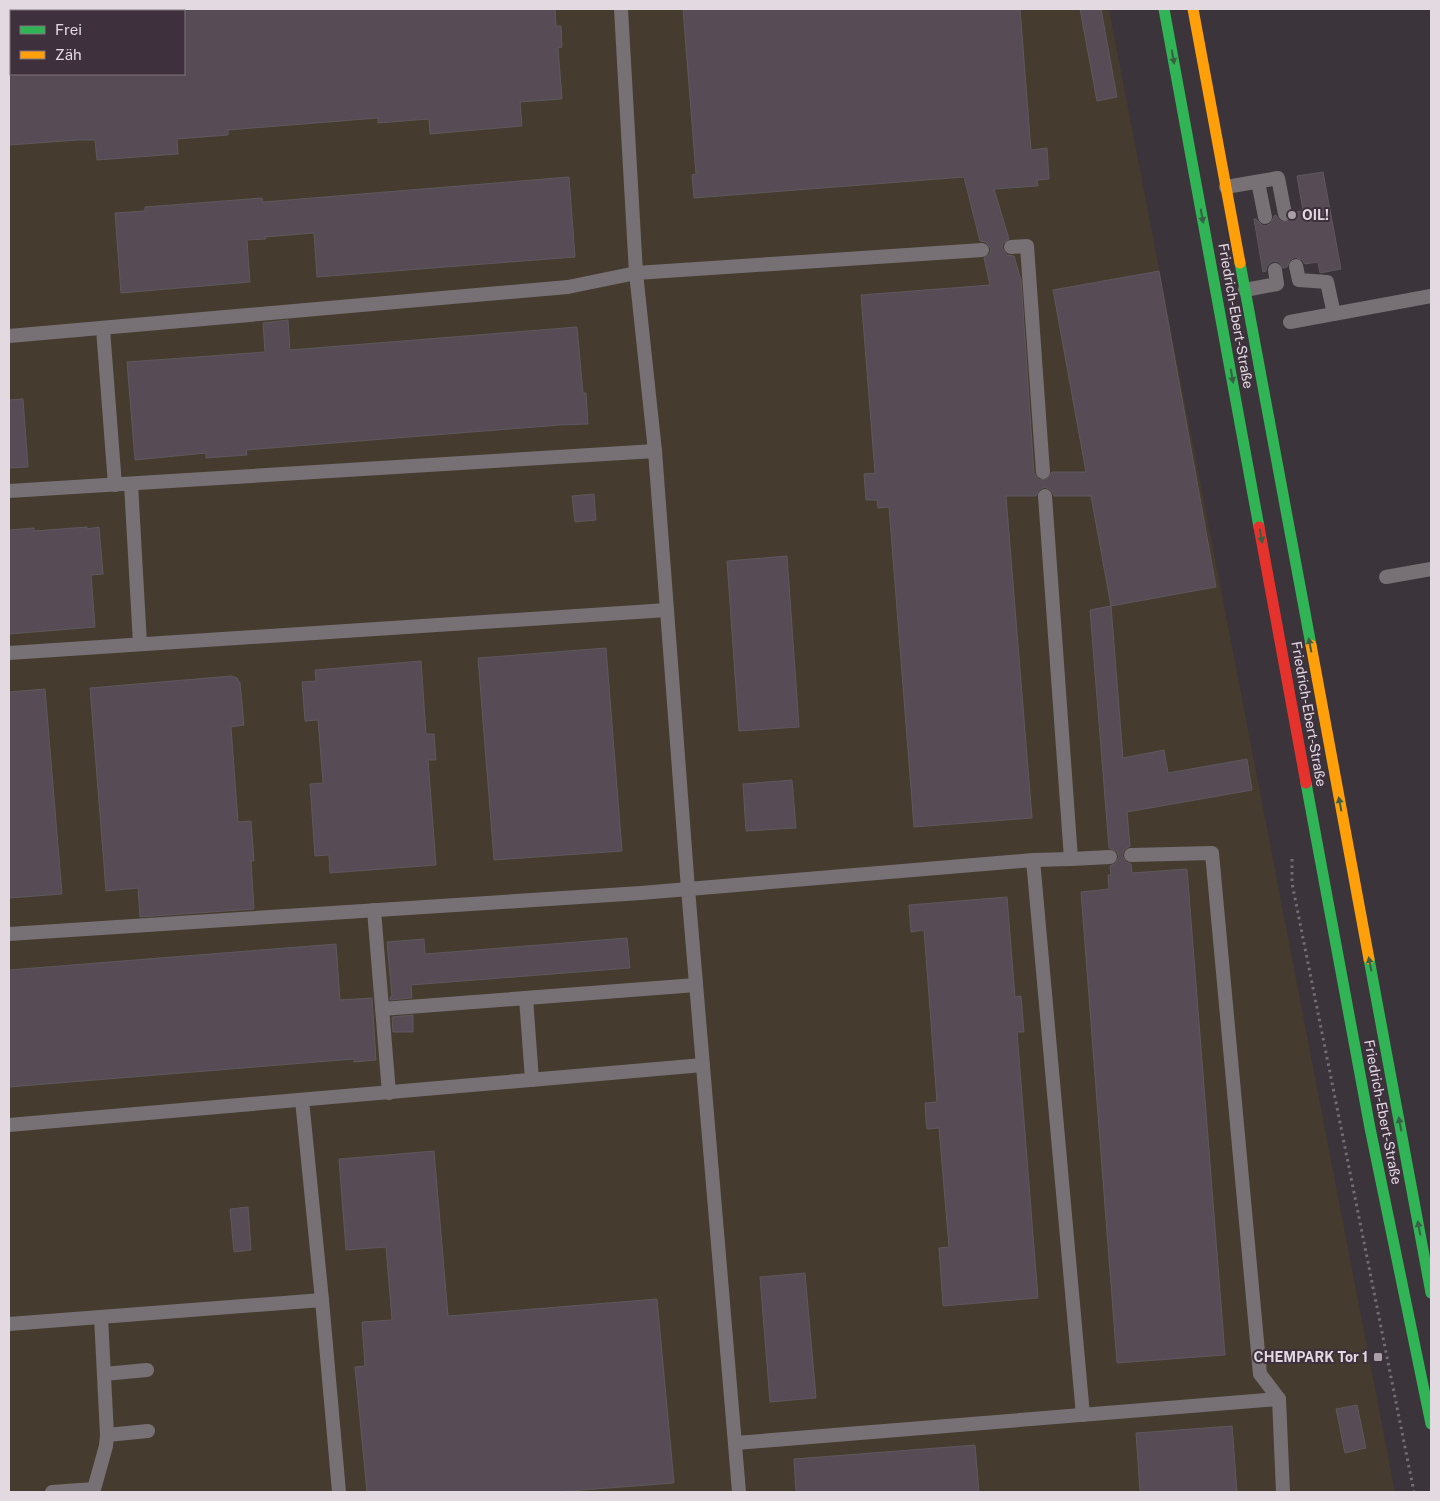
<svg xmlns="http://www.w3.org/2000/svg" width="1440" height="1501" font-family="'Public Sans',sans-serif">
<rect width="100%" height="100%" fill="#3b343a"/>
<path fill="#453b2e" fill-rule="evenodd" d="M 9,9 L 1109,9 L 1395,1492 L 9,1492 ZM 11,11 L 184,11 L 184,74 L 11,74 Z"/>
<g fill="#574c56" stroke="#5e585d">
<polygon points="184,9 555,9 556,26 561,26 562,47 558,48 562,99 520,102 522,126 430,134 429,119 378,123 378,118 228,130 228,135 177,139 178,154 97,160 95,140 78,140 9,145 9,74 184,74"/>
<polygon points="683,9 1020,9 1031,150 1047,148 1049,179 1037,180 1038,186 994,189 1009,239 1003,243 1002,248 1007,255 1014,256 1021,280 1034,473 1039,480 1047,479 1052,472 1086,472 1053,290 1159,271 1216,587 1111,606 1123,758 1164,750 1168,773 1247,759 1252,790 1127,812 1130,846 1124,850 1122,856 1126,862 1131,864 1132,873 1187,869 1225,1355 1117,1363 1081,892 1109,889 1108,875 1111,875 1110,866 1115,864 1119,857 1117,852 1109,848 1090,610 1111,606 1091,496 1054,496 1052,491 1045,487 1040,489 1036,496 1006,496 1032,818 914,827 889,507 878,508 877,500 866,500 864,474 875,473 861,295 990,285 984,258 990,254 991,249 986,242 980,241 964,177 694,198 692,175 696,174"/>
<polygon points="1080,9 1101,9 1117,97 1097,101"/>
<polygon points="1323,172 1341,269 1320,273 1318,262 1305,264 1302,260 1295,257 1290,260 1287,267 1283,268 1279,262 1273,261 1267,266 1266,271 1263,272 1254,219 1256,219 1262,225 1266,226 1271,223 1274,216 1276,215 1279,220 1283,222 1290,221 1293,217 1294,212 1303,211 1297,176"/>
<polygon points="569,177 575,257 317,277 314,233 265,237 266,239 247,240 250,282 121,293 115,213 145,211 145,207 262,198 263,202"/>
<polygon points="288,320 290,350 577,327 583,393 586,393 588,424 560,425 246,450 247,455 206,458 206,453 135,460 127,362 265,352 263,323"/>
<polygon points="23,399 28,467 9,468 9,400"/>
<polygon points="594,494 596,520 575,522 572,496"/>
<polygon points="87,527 87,529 99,527 103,574 91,575 95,627 9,634 9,530 34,528 34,531"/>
<polygon points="787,556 799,727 739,731 727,561"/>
<polygon points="606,648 622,851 494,860 478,658"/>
<polygon points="421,661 426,734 434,734 436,760 428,760 436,865 330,873 329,855 315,856 310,784 323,783 318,720 305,721 302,682 316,681 315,670"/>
<polygon points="231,676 237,678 240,683 244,725 231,727 238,822 251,821 254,861 251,861 254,909 140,917 138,888 106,891 90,688"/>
<polygon points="45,689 62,894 9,898 9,692"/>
<polygon points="792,780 796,828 746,831 743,784"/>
<polygon points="1007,897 1015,997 1021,996 1024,1032 1017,1032 1038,1298 943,1306 939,1248 949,1247 939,1128 927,1129 926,1120 925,1103 937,1102 924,930 911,932 909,905"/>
<polygon points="627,938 630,968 411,985 412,998 390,1000 390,997 392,997 387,942 424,939 425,954"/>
<polygon points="336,944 340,1000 372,998 376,1060 354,1062 354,1059 9,1087 9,970"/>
<polygon points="413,1015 413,1032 393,1032 392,1017"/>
<polygon points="434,1151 448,1316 657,1299 674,1483 556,1492 367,1492 355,1367 365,1366 362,1322 392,1320 386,1247 346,1250 339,1159"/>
<polygon points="248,1207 251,1250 234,1252 230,1209"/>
<polygon points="805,1273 816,1398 770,1402 760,1277"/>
<polygon points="1357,1405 1366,1448 1345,1453 1336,1409"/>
<polygon points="1232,1426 1237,1492 1140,1492 1136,1433"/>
<polygon points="975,1445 979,1492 796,1492 794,1459"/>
</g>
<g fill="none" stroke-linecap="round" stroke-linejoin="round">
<polyline stroke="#736e72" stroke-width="3" stroke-dasharray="2.5 4" stroke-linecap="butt" points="1292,859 1292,883 1414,1492"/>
<g stroke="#777176" stroke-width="14">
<polyline points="621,9 636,273 655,451 688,889 739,1492"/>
<polyline points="1258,182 1265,217"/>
<polyline points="1226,187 1278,178 1285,214"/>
<polyline points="1011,247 1027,246 1043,472"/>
<polyline points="1296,266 1299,280 1327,282 1334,314"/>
<polyline points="1245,290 1277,284 1275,270"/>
<polyline points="1290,322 1431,296"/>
<polyline points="103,329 115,485"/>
<polyline points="9,336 568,287 636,273 982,250"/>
<polyline points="131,484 140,644"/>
<polyline points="9,491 655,451"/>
<polyline points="1386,577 1431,569"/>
<polyline points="9,653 667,610"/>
<polyline points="1131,855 1212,853 1260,1374 1279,1399"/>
<polyline points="1071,859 1110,857"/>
<polyline points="1033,860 1071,859 1045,496"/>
<polyline points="374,910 389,1093"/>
<polyline points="9,934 641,893 1033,860 1083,1415"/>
<polyline points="526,998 532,1080"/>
<polyline points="382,1009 696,985"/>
<polyline points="302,1100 322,1300"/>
<polyline points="9,1125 703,1065"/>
<polyline points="9,1324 322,1300 339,1492"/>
<polyline points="104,1374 147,1370"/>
<polyline points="107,1435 148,1431"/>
<polyline points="736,1443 1279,1399 1283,1492"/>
<polyline points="52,1492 94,1489 106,1446 107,1435 101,1317"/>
</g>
<g stroke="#30b455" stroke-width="11">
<polyline points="1164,9 1259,527"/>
<polyline points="1240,263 1311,645"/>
<polyline points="1306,783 1370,1128 1431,1424"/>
<polyline points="1369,959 1431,1293"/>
</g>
<g stroke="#ff9f0a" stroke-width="11">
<polyline points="1193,9 1240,263"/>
<polyline points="1311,645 1369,959"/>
</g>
<polyline stroke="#e5322d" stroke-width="11" points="1259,527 1306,783"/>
</g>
<defs><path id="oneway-solid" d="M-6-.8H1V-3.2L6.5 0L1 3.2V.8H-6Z" transform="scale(1.25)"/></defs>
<g fill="#395f45">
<use href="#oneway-solid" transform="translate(1173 57) rotate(80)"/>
<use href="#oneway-solid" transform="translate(1202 216) rotate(80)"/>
<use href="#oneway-solid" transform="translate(1232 376) rotate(80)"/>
<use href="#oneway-solid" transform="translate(1261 536) rotate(80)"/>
<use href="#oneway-solid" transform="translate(1310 645) rotate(-101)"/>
<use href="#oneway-solid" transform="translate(1340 804) rotate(-101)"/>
<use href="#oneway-solid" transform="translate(1370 964) rotate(-101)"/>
<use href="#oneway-solid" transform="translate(1400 1124) rotate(-101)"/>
<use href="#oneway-solid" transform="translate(1419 1228) rotate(-101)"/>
</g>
<g fill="#a89fa7" stroke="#3e313d" stroke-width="2">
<circle cx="1292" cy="215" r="5"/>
<rect x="1373" y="1352" width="10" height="10" rx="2.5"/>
</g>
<g text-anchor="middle" stroke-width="4" stroke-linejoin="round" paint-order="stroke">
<g font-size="14" font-weight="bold" fill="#e2d9e1" stroke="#3e313d" text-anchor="start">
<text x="1302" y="220">OIL!</text>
<text x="1368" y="1362" text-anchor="end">CHEMPARK Tor 1</text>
</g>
<g font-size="14" fill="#e2d9e1" stroke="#3e313d">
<text transform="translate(1236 316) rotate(80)" y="5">Friedrich-Ebert-Straße</text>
<text transform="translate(1309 714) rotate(80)" y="5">Friedrich-Ebert-Straße</text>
<text transform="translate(1383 1112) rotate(79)" y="5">Friedrich-Ebert-Straße</text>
</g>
</g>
<rect width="1440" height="1501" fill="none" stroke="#e2d9e1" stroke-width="20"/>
<rect x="10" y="10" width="175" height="65" fill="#3e313d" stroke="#80747f"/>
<rect x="20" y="26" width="25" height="8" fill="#30b455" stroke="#80747f"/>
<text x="55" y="35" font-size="15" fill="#e2d9e1">Frei</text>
<rect x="20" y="51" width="25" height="8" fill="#ff9f0a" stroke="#80747f"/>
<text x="55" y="60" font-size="15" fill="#e2d9e1">Zäh</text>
</svg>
